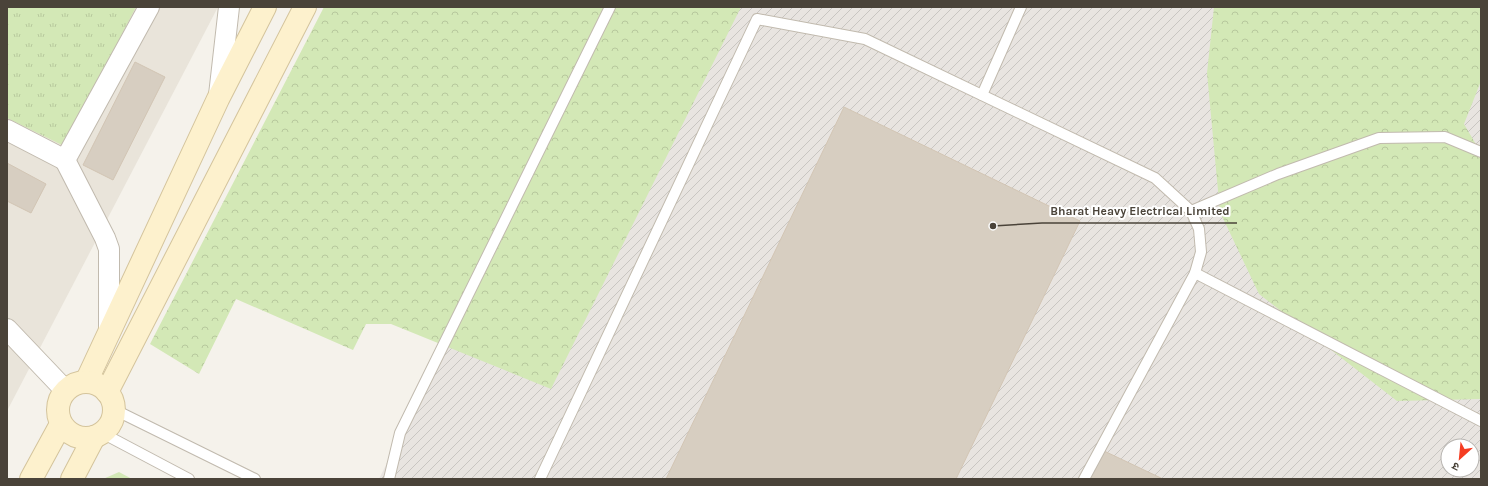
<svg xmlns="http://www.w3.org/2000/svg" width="1488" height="486" font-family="Karla,'Noto Sans Devanagari',sans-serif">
<defs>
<pattern id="industrial-furrows" width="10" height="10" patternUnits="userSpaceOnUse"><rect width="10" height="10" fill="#e8e4e0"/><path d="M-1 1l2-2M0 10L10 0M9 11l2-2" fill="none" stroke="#c8c5c1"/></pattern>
<pattern id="grass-tufts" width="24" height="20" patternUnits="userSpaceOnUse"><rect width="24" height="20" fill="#d3e8b6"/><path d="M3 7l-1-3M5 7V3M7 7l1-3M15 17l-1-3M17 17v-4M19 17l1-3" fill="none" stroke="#b7c89d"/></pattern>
<pattern id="forest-crowns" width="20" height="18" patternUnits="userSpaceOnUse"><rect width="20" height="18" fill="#d3e8b6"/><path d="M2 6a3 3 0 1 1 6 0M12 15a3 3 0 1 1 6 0" fill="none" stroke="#b7c89d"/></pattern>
</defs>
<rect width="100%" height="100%" fill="#f5f2eb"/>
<polygon fill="#e9e4da" points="7,7 218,7 7,411"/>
<path fill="url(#industrial-furrows)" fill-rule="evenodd" d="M 615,7 L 1481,7 L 1481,479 L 379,479 ZM 1448,446 L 1472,446 L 1472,470 L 1448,470 Z"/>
<polygon fill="url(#grass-tufts)" points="7,7 136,7 64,146 7,118"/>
<g fill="url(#forest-crowns)">
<polygon points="324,7 741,7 551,389 391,324 366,324 353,350 236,299 199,374 150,344"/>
<polygon points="1214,7 1481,7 1481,81 1464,124 1481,153 1481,399 1397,401 1259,294 1220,212 1207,73"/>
</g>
<polygon fill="#d3e8b6" points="119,472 132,479 103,479"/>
<g fill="#d7cec1" stroke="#d2c5b4">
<polygon points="135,62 165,77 113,180 83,165"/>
<polygon points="844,107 1080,221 956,479 666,479"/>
<polygon points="7,163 46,184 31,213 7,201"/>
<polygon points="1102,450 1163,479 1087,479"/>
</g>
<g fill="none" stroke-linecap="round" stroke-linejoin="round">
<defs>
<g id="lane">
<polyline points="982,95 1021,7"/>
<polyline points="1191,211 1278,174 1379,138 1445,137 1481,152"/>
<polyline points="1195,273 1481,421"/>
<polyline points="113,409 255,479"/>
<polyline points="102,433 189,479"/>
<polyline points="389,479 400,433 610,7"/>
<polyline points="540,479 757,19 865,39 1155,178 1191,211 1199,229 1201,252 1195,273 1084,479"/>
</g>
<g id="street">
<polyline points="219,95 229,7"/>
<polyline points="7,130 65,160 149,7"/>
<polyline points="65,160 105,238 109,249 109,334"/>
<polyline points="7,329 65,390"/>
</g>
<g id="secondary">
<polyline points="86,382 218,99 265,7"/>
<circle cx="86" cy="410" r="28"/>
<polyline points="107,392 305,7"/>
<polyline points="31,479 61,424"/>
<polyline points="72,479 94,437"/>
</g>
</defs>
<use href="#lane" stroke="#c1baae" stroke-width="12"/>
<use href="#street" stroke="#c1baae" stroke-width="22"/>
<use href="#secondary" stroke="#d4c49c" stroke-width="24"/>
<use href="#lane" stroke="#fff" stroke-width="10"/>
<use href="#street" stroke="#fff" stroke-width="20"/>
<use href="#secondary" stroke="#fdf1cd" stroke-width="22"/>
</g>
<path fill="none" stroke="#4a4339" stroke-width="1.5" d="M993 226L1042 223H1237"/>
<circle fill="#4a4339" stroke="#fff" stroke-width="1.5" cx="993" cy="226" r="4"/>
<g font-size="12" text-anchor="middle" font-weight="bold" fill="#4a4339" stroke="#fff" stroke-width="4" stroke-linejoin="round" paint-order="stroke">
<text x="1140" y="215">Bharat Heavy Electrical Limited</text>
</g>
<rect width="1488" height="486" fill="none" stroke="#4a4339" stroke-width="16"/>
<g transform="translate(1460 458) rotate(207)"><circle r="19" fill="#ffffff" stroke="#b7b4b0"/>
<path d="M0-3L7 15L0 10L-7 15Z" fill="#f53d22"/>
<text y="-6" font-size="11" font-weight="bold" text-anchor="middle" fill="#4a4339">उ</text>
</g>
</svg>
